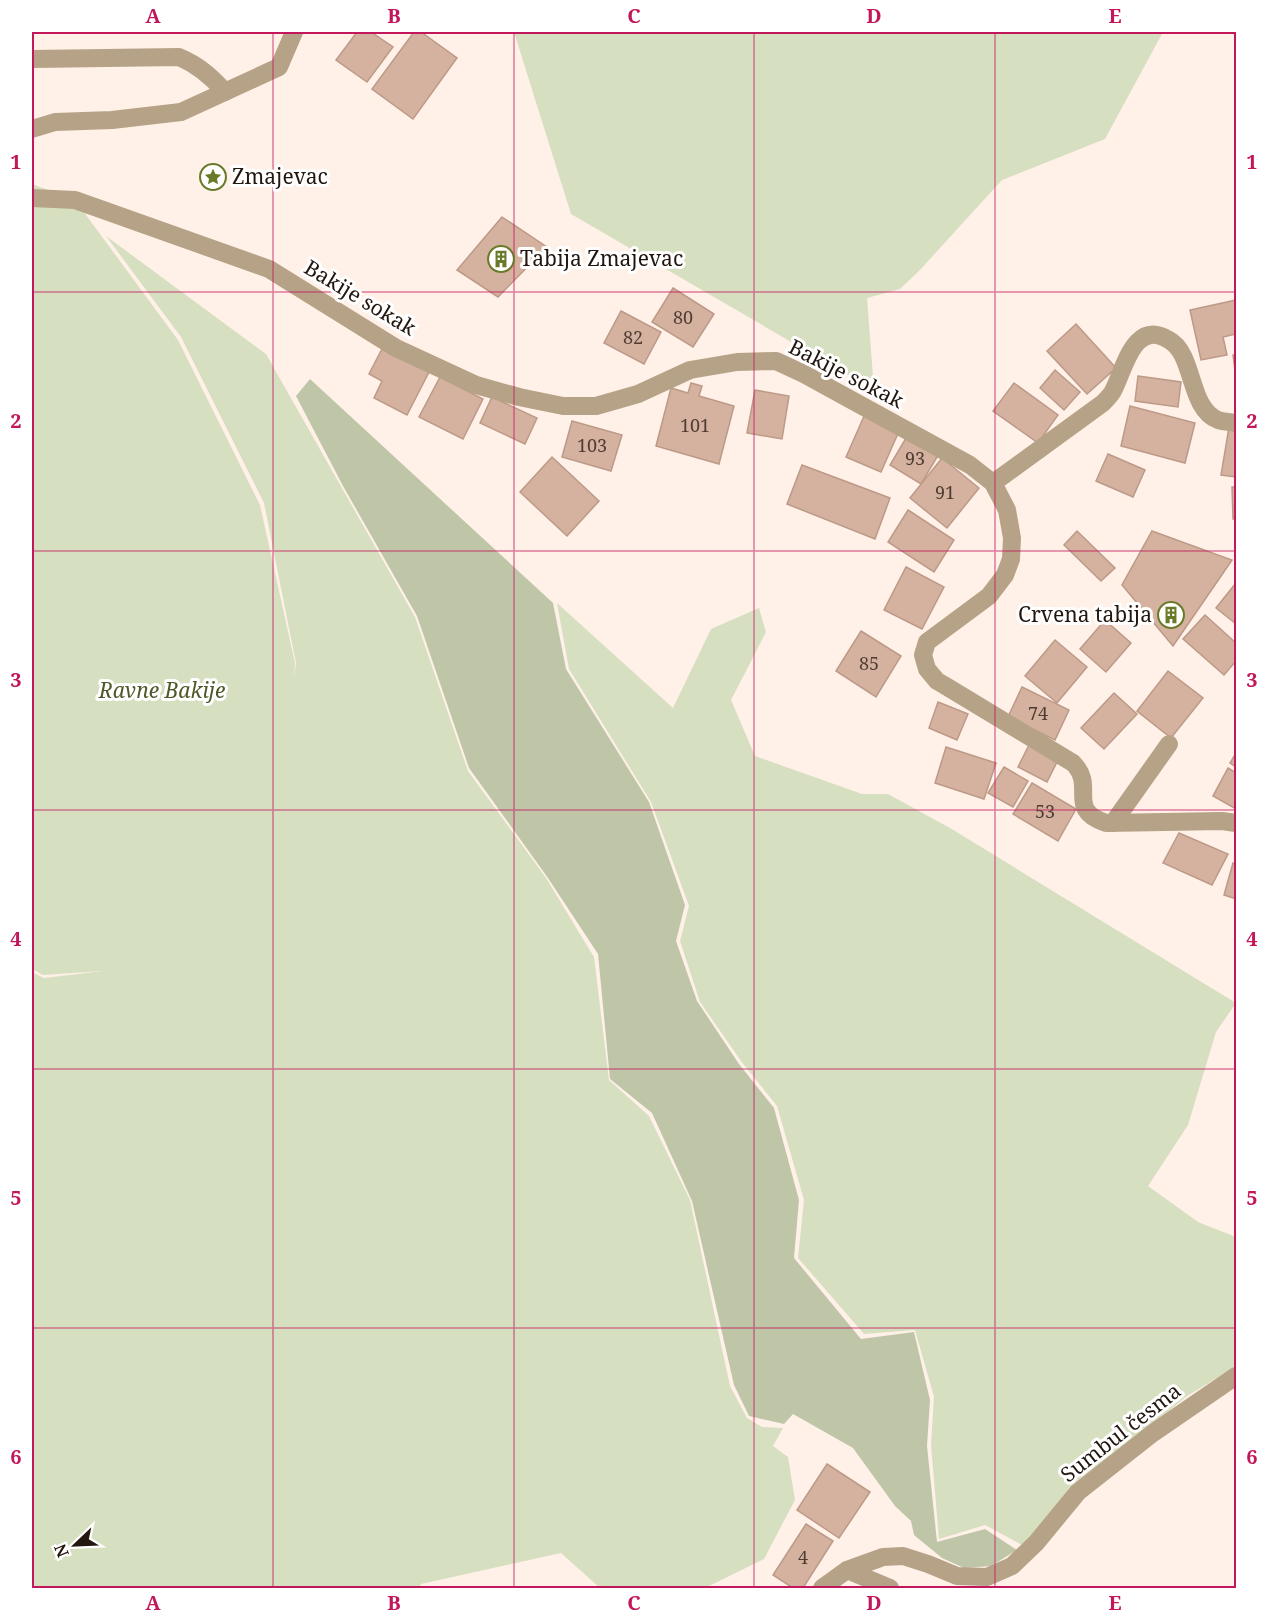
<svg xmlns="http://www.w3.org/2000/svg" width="1268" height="1620" font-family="'Noto Serif',serif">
<rect width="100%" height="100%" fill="#fff0e8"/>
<g fill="#d7dfc1">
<polygon points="514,32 1163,32 1105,139 1002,180 919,271 900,289 867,298 874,390 571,214"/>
<polygon points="32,184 75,200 178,340 260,505 295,663 294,678 296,663 264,503 181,337 106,236 266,354 415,617 468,771 546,878 594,957 609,1080 649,1116 690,1200 730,1386 747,1418 762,1427 783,1428 773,1446 788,1457 795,1500 764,1559 705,1588 600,1588 561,1553 421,1584 419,1588 32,1588 32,972 44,978 103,971 43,975 32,969"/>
<polygon points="557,603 673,708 711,629 759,608 766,632 731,700 755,756 862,794 888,794 950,828 1236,1003 1216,1032 1188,1125 1148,1186 1198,1222 1236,1237 1236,1368 1225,1373 1187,1396 1143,1432 1073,1484 1024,1546 985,1525 939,1539 931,1445 934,1397 915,1330 864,1334 798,1258 804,1200 777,1106 741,1061 700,1002 680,941 689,906 651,802 569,669"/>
</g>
<polygon fill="#bfc6a8" points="310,379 553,603 566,669 649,802 685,905 676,941 697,1001 739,1064 774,1108 799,1200 794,1258 861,1339 914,1332 930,1400 927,1446 937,1542 985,1529 1017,1550 991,1566 964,1568 942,1558 914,1535 911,1521 895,1506 853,1448 793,1414 784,1424 749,1416 734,1385 692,1201 652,1113 610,1079 598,954 548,878 469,768 417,616 343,486 296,396"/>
<g fill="#d5b29f" stroke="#bc9a87" stroke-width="1.5">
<polygon points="357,32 371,32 393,47 367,82 336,60"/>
<polygon points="414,32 421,32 457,58 413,119 372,89"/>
<polygon points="502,217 547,247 498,297 457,270"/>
<polygon points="673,288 714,314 693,347 652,322"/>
<polygon points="1236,300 1236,334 1223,337 1227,355 1201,360 1190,310"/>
<polygon points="621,311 661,332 644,364 604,343"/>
<polygon points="1076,324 1116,368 1087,394 1047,351"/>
<polygon points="383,347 429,372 407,415 374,398 382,381 369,374"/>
<polygon points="1233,355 1236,355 1236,378"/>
<polygon points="1055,370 1080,392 1064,410 1040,388"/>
<polygon points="1138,376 1181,382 1178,407 1135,401"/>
<polygon points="440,377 483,399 463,439 419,417"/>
<polygon points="691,383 702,386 699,396 734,406 719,464 656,446 671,388 688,393"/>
<polygon points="1014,383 1058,415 1038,443 993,411"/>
<polygon points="755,390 789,396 782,439 747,433"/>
<polygon points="492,397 537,418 525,444 480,423"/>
<polygon points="1130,406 1195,423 1185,463 1121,446"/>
<polygon points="865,414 900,429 881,472 846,457"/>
<polygon points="572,421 622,435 611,471 562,457"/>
<polygon points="1229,427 1236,428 1236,477 1221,475"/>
<polygon points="909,433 940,452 921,484 890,465"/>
<polygon points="1108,454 1145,470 1133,497 1096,481"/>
<polygon points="552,457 599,501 567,536 520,492"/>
<polygon points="942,458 979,488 947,528 910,498"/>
<polygon points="802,465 890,498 875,539 787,504"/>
<polygon points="1232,487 1236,487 1236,519 1233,519"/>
<polygon points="908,510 954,540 934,572 888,542"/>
<polygon points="1077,531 1115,568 1101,581 1064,545"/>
<polygon points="1152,531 1232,560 1173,646 1122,585"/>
<polygon points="906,567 944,587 922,629 884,610"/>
<polygon points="1236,583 1236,624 1216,608"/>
<polygon points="1205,615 1236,643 1236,661 1224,675 1183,639"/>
<polygon points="1105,620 1131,643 1106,672 1080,649"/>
<polygon points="861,631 901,656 876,697 836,671"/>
<polygon points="1055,640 1087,667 1057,703 1025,676"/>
<polygon points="1168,671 1203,698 1171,738 1137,711"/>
<polygon points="1022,687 1069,710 1055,740 1008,717"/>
<polygon points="1114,693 1137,714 1104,749 1081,728"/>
<polygon points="938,702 968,714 957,740 929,728"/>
<polygon points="1029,745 1058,760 1047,782 1018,767"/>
<polygon points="946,747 996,763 984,799 935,783"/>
<polygon points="1236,753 1236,767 1230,763"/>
<polygon points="1004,767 1028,781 1013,807 988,793"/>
<polygon points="1228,768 1236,773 1236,809 1213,796"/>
<polygon points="1032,783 1076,809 1058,841 1013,814"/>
<polygon points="1179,833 1228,854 1212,885 1163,863"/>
<polygon points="1233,863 1236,865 1236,899 1224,895"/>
<polygon points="827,1464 870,1492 839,1538 797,1510"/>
<polygon points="806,1524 833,1541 803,1588 793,1588 773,1575"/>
</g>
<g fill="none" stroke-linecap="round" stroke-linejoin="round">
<polyline stroke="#b6a286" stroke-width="18" points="1113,823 1169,744"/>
<g stroke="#b6a286" stroke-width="18">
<path d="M 32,59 L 179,57 C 198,65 211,76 225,92"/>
<path d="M 32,198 L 75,200 L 269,269 L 396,348 L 476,385 L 519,397 L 563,406 L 596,406 L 638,394 L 690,370 L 737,362 L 776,361 L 804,374 L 970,465 L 993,483 L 1007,510 L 1012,538 L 1011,559 L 1005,575 L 989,596 L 927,642 L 923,655 L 927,669 L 937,681 L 944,685 L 1073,763 C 1097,787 1065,809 1106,823 L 1222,821 L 1236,823"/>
<path d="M 993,483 L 1103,403 C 1107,399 1112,394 1114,389 C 1125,367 1134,319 1169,340 C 1195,354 1188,408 1218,420 C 1224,422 1231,422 1236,423"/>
<polyline points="847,1570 890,1588"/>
<polyline points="822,1588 847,1570 883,1557 903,1556 928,1564 957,1576 987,1577 1012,1566 1036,1543 1078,1492 1153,1433 1236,1376"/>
</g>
<polyline stroke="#b6a286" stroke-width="18" points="32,129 55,122 112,120 181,112 279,67 294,32"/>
</g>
<path fill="none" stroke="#c2185b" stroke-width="1.5" stroke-opacity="0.55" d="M 273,32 L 273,1588M 514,32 L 514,1588M 754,32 L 754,1588M 995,32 L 995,1588M 32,292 L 1236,292M 32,551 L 1236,551M 32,810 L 1236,810M 32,1069 L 1236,1069M 32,1328 L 1236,1328"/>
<defs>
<symbol id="sight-ring" viewBox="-11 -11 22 22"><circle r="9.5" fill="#fff" stroke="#697a29" stroke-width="1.5"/><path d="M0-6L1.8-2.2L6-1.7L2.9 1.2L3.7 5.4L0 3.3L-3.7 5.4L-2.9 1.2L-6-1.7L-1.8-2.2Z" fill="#697a29"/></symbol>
<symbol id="building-ring" viewBox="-11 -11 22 22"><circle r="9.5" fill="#fff" stroke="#697a29" stroke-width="1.5"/><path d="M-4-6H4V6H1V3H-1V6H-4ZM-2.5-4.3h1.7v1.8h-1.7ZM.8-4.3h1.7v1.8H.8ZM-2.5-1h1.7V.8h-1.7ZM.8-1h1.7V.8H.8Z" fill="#697a29"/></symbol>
</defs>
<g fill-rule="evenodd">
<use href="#sight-ring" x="198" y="162" width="30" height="30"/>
<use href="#building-ring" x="486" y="244" width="30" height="30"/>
<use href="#building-ring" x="1156" y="600" width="30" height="30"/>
</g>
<g text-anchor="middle" stroke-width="6" stroke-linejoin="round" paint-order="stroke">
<g font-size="18" fill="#4f3d33">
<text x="683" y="324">80</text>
<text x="633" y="344">82</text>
<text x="695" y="432">101</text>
<text x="592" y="452">103</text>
<text x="915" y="465">93</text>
<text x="945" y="499">91</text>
<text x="869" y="670">85</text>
<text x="1038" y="720">74</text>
<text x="1045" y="818">53</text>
<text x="803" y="1564">4</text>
</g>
<g font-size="21" fill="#22160f" stroke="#fff" text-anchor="start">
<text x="232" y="184">Zmajevac</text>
<text x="520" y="266">Tabija Zmajevac</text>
<text x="1152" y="622" text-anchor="end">Crvena tabija</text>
</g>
<g font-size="21" fill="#22160f" stroke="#fff">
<text transform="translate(360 298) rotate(31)" y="7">Bakije sokak</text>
<text transform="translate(846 374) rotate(27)" y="7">Bakije sokak</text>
<text transform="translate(1121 1433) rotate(-38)" y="7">Sumbul česma</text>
</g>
<g font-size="21" font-style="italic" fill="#4e5828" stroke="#fff">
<text x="162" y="698">Ravne Bakije</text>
</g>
</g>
<rect width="1268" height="1620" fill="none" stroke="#ffffff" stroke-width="66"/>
<g transform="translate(75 1545) rotate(247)" stroke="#ffffff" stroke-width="4.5" paint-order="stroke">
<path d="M0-4.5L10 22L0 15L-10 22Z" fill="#22160f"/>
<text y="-9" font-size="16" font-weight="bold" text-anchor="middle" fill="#22160f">N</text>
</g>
<rect x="33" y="33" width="1202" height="1554" fill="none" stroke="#c2185b" stroke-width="2"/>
<g font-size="20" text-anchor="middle" font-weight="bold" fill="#c2185b">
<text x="153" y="23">A</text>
<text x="394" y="23">B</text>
<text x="634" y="23">C</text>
<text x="874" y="23">D</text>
<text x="1115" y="23">E</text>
<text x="16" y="169">1</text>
<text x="1252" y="169">1</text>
<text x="16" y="428">2</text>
<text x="1252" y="428">2</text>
<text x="16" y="687">3</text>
<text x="1252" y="687">3</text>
<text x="16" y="946">4</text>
<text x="1252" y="946">4</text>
<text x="16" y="1205">5</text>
<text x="1252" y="1205">5</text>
<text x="16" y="1464">6</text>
<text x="1252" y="1464">6</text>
<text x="153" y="1610">A</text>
<text x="394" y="1610">B</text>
<text x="634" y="1610">C</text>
<text x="874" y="1610">D</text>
<text x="1115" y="1610">E</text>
</g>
</svg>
